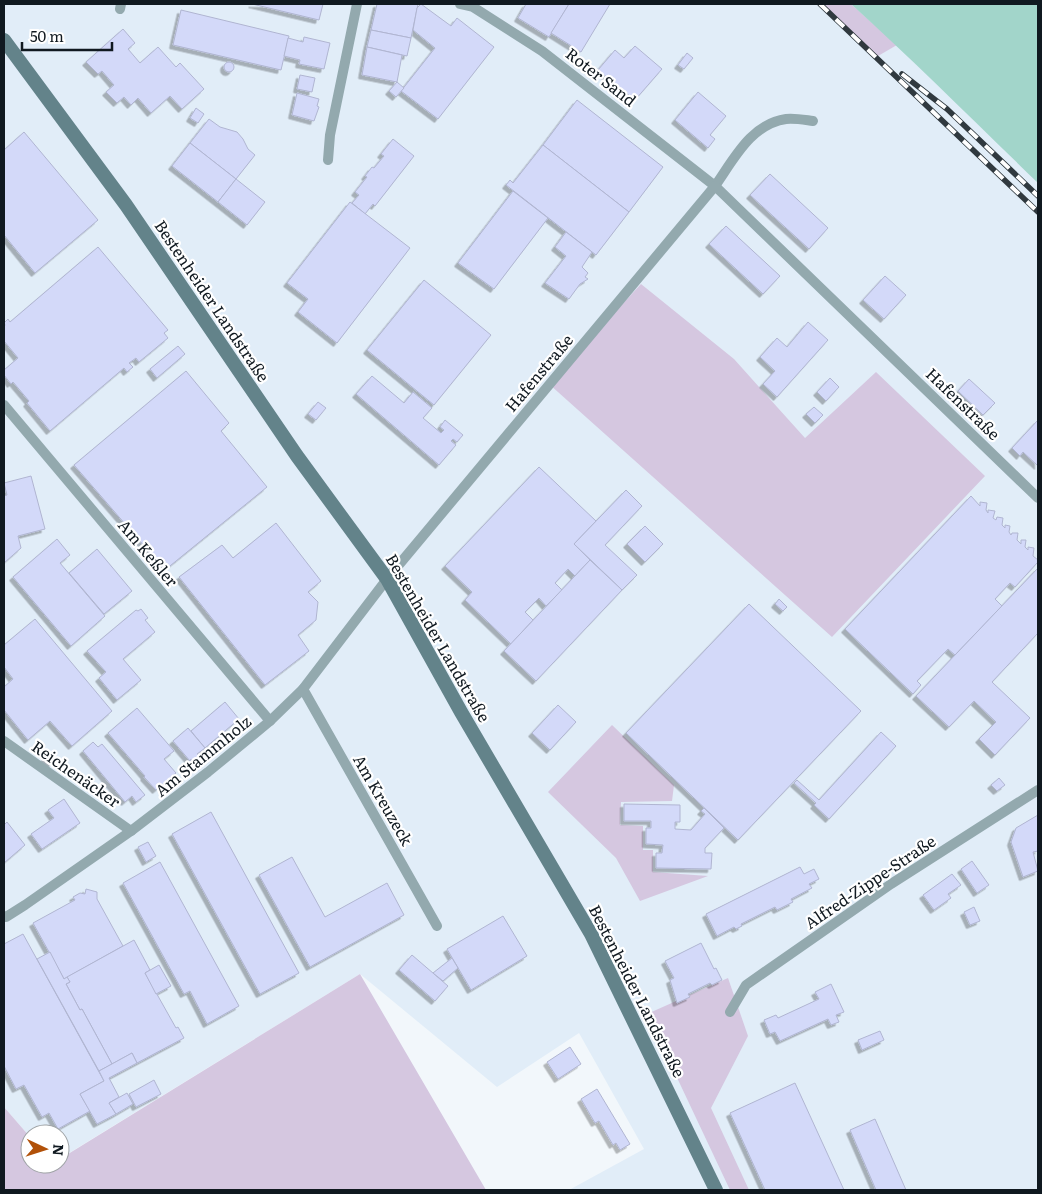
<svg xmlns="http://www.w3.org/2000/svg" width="1042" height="1194" font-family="Literata,serif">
<defs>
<filter id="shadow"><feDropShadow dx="-3.5" dy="3.5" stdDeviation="0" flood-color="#0004"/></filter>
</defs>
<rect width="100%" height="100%" fill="#f2f7fb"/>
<polygon fill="#e1edf8" points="4,4 822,4 877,56 897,45 1038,182 1038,1190 569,1190 644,1149 579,1033 497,1087 360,974 61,1158 60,1159 60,1134 30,1134 30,1137 4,1107"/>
<g fill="#d5c7e0">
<polygon points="822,4 851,4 897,45 878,56"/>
<polygon points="641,284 734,359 805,438 876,372 985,476 832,637 549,384"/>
<polygon points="612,725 674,785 672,801 621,802 620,825 643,826 643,850 653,850 653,872 708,876 640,901 616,858 548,792"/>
<polygon points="360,974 486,1190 4,1190 4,1107 30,1137 30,1164 60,1164 60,1159"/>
<polygon points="728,978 748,1036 711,1108 749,1190 730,1190 647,1014"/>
</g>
<path fill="#a2d5ca" d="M 851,4 L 1038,4 L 1038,183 C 976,123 915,62 851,4 Z"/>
<g fill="#d3d9f9" stroke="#b0b5d1" filter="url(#shadow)">
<polygon points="252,4 323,4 319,20"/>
<polygon points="377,4 418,4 411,38 371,30"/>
<polygon points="421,4 451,26 457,18 494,47 438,119 401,91 435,48 413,30 417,8"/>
<polygon points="526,4 569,4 549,37 518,18"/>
<polygon points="569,4 610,4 581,52 551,33"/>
<polygon points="181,10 289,36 281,70 173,45"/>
<polygon points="123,29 135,43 128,49 140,63 158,47 176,67 180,63 204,89 182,109 170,96 151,113 138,98 131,105 124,97 117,103 106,92 114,85 102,71 98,74 86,62"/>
<polygon points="371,30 411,38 407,56 367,47"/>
<polygon points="304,37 330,43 324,69 299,64 300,60 284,56 288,38 303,42"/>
<polygon points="635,46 662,69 635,100 598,70 615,50 624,58"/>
<polygon points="367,47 402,55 397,82 362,75"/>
<polygon points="687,53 693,58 684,69 678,65"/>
<circle cx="229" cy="67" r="5"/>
<polygon points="300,75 315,78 312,92 297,89"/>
<polygon points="397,82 404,88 396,97 389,91"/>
<polygon points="698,92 726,116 710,135 715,139 708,148 675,120"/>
<polygon points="297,93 319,99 317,106 319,107 314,121 292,115"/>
<polygon points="577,100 663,167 629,212 543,145"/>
<polygon points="196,108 204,114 198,123 190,118"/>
<polygon points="209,119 220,127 237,132 243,139 248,149 255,155 236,179 190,143"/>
<polygon points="24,132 98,220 35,273 4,235 4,150"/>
<polygon points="393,139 414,156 375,206 373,204 365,214 352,203 359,195 355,192 367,177 365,176 372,167 374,168 384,156 381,154"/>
<polygon points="190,143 236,179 218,202 172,166"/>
<polygon points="543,145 629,212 596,255 506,185 510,180 513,183"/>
<polygon points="770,174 828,228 809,249 750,195"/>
<polygon points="236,179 265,202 247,225 218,202"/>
<polygon points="513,191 548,218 494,289 458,263"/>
<polygon points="350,202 410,248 337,343 298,312 308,299 287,283"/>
<polygon points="726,226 780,276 763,294 709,244"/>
<polygon points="566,232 592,252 582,267 588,273 585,277 588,279 580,284 569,299 545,283 566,256 555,247"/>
<polygon points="98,247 168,330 164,333 168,338 139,362 136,358 129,363 133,367 127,372 124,368 50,431 27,403 29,401 13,382 11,384 4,375 4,370 18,358 4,341 4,327 5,325 4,323 8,319 10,322"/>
<polygon points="885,276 906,295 884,319 863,300"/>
<polygon points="424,280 491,335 434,405 367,350"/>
<polygon points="808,322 828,340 777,397 763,384 775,371 760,357 777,338 787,347"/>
<polygon points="178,346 185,354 157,378 150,369"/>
<polygon points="186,371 229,423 221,431 267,487 165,570 74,465"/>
<polygon points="372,376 404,403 413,392 432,408 423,418 441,433 444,430 440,427 445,420 463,435 457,442 453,439 451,441 456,445 439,465 356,394"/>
<polygon points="830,378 839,387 826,401 817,392"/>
<polygon points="969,379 995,403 983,415 958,391"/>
<polygon points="318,402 326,408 316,420 308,414"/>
<polygon points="814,407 823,415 815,423 806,414"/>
<polygon points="1038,420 1038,466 1023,452 1020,456 1012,448"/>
<polygon points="539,467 596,521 574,544 590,560 575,576 568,569 555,583 562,590 546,606 539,598 525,612 533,620 511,644 465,600 472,592 445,566"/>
<polygon points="31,476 45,529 18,536 21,548 4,563 4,496 7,495 4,483"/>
<polygon points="626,490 642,506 605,545 637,575 622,590 574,544"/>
<polygon points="971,496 980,506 980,502 987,503 986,510 988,513 988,510 995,511 993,518 996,520 997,517 1003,518 1002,525 1005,528 1005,525 1010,526 1009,532 1011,535 1012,533 1018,533 1017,540 1021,544 1021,540 1026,540 1025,547 1028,550 1028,547 1034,548 1033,556 1038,560 1038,562 1015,587 1010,583 995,599 1002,606 955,655 948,649 917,681 921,685 913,694 845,629"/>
<polygon points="276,523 321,581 308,592 318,602 316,620 298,635 309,651 265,685 179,577 222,545 233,558"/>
<polygon points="645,526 663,544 645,562 627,544"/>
<polygon points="57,539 70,555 60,563 105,616 71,646 13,577"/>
<polygon points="97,549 132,591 104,614 69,573"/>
<polygon points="590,560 622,590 536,681 504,651"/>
<polygon points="1038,568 1038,633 992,682 1030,718 995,755 979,739 996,722 974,701 949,727 916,696"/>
<polygon points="779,599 787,607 783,611 775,604"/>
<polygon points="749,604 861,711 738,840 626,733"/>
<polygon points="141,609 148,618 145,620 155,632 123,659 141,680 117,700 99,678 106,672 87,651 136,610 138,611"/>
<polygon points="35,619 112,711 72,746 50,721 28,740 4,710 4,687 13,679 4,667 4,645"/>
<polygon points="225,702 239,719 205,748 191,731"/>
<polygon points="558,705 576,722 550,750 532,733"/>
<polygon points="137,708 174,751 164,759 176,773 156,790 144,777 145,776 108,733"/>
<polygon points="188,728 205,748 197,754 200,756 193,762 191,759 190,761 173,741"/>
<polygon points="881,732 896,746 829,819 814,805 816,803 794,783 797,780 819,800"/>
<polygon points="93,742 98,747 102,744 145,795 136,802 132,796 125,802 83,751"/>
<polygon points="48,753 55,759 51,765 44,759"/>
<polygon points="999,778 1005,785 997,791 991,785"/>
<polygon points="64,799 80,823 42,849 31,834 54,818 48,810"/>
<polygon points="624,804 680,805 680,822 675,822 675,829 691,830 705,814 701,811 704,808 724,828 705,848 705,853 712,853 711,869 656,868 656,853 662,853 663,845 646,844 646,828 651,828 651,821 624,821"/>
<polygon points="211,812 299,973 260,994 172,834"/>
<polygon points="1038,815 1038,851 1033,852 1038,871 1023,877 1011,842 1016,828"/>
<polygon points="7,822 25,845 4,863 4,825"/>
<polygon points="148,842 156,856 146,862 138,847"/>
<polygon points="292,857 325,917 387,883 404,915 310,967 259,875"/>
<polygon points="972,861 989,885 977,893 961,869"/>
<polygon points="160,862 239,1006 207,1024 190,991 184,994 123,883"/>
<polygon points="800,867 804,874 814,869 819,879 809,884 812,888 791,899 793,902 777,910 775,907 741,924 742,926 736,929 734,927 717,936 706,914"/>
<polygon points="952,874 961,885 948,894 951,898 934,910 923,895"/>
<polygon points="86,889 97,892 97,899 123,946 64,979 33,923 75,900 73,897 80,893 85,894"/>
<polygon points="974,907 980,921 970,925 964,912"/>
<polygon points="503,916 527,956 471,990 447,949"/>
<polygon points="23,934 104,1081 80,1094 90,1111 58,1129 49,1113 42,1117 24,1085 16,1089 4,1066 4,944"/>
<polygon points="134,940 150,970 145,973 176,1028 178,1027 184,1038 137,1063 132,1053 112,1064 82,1009 80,1010 66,984 70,982 67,977"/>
<polygon points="701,943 714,969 716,968 722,980 712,985 710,983 688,994 690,997 677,1003 670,980 674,978 665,961"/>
<polygon points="50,952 64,979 67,977 70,982 66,984 80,1010 82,1009 112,1064 99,1071 37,959"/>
<polygon points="412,955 448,986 435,1001 399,970"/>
<polygon points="452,958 458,968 443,981 433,973"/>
<polygon points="159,965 171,986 156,994 145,973"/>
<polygon points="831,984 844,1012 836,1015 839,1022 831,1025 828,1019 780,1041 775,1032 770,1034 764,1020 776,1015 778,1018 819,999 815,992"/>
<polygon points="880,1031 884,1040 862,1050 858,1040"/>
<polygon points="570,1047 581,1064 558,1079 547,1062"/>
<polygon points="132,1053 137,1063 109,1078 119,1097 109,1103 116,1114 97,1124 80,1094 104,1081 99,1071"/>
<polygon points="154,1080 161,1094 136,1107 129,1094"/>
<polygon points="795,1083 844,1190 765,1190 730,1113"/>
<polygon points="597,1089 630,1144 620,1150 616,1143 613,1145 599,1121 595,1123 581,1099"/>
<polygon points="127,1093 133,1104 116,1114 109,1103"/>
<polygon points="875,1119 906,1190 876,1190 850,1130"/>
</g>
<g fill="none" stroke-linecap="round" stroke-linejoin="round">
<g stroke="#93a9ae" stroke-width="10">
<path d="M 460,4 L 473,7 L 542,51 L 715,186 C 734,159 751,124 786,119 C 795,118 805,120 813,121"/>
<polyline points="120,9 121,4"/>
<polyline points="328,160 330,135 357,4"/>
<polyline points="4,405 270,721"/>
<polyline points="303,689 437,926"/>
<polyline points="4,741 131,831"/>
<polyline points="4,916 6,917 25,905 131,831 208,772 270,721 303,689 387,579 715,186 1038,498"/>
<polyline points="730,1012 746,985 891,884 1038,790"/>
</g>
<polyline stroke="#63838a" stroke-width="14" points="4,40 126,205 297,456 387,579 461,712 591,934 716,1190"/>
<defs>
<g id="rail">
<polyline points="820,4 1038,212"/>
<polyline points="902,74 947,109 1038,196"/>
</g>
</defs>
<use href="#rail" stroke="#30393f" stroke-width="5.5"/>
<use href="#rail" stroke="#fff" stroke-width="4" stroke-dasharray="11" stroke-linecap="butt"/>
</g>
<g text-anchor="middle" stroke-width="4.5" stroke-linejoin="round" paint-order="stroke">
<g font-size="16" fill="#101920" stroke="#fff">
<text transform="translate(601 77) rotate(38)" y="6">Roter Sand</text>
<text transform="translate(212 301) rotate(56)" y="6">Bestenheider Landstraße</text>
<text transform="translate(539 373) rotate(-50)" y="6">Hafenstraße</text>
<text transform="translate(963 404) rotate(44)" y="6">Hafenstraße</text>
<text transform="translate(148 553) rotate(50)" y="6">Am Keßler</text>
<text transform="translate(438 638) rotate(60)" y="6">Bestenheider Landstraße</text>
<text transform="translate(203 756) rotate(-39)" y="6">Am Stammholz</text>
<text transform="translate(76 774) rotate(35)" y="6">Reichenäcker</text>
<text transform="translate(383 800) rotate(60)" y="6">Am Kreuzeck</text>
<text transform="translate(870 882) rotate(-34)" y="6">Alfred-Zippe-Straße</text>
<text transform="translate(637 991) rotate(63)" y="6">Bestenheider Landstraße</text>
</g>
</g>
<rect width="1042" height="1194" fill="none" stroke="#101920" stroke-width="10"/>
<g transform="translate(45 1149) rotate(94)"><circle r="24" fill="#ffffff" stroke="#9fa3a6"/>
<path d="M0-4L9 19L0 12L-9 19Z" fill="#b15109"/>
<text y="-8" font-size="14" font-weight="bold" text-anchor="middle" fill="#101920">N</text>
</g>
<path d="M22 42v8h90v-8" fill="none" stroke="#101920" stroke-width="2.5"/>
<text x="30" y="42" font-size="15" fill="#101920" stroke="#ffffff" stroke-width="4" paint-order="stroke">50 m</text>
</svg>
